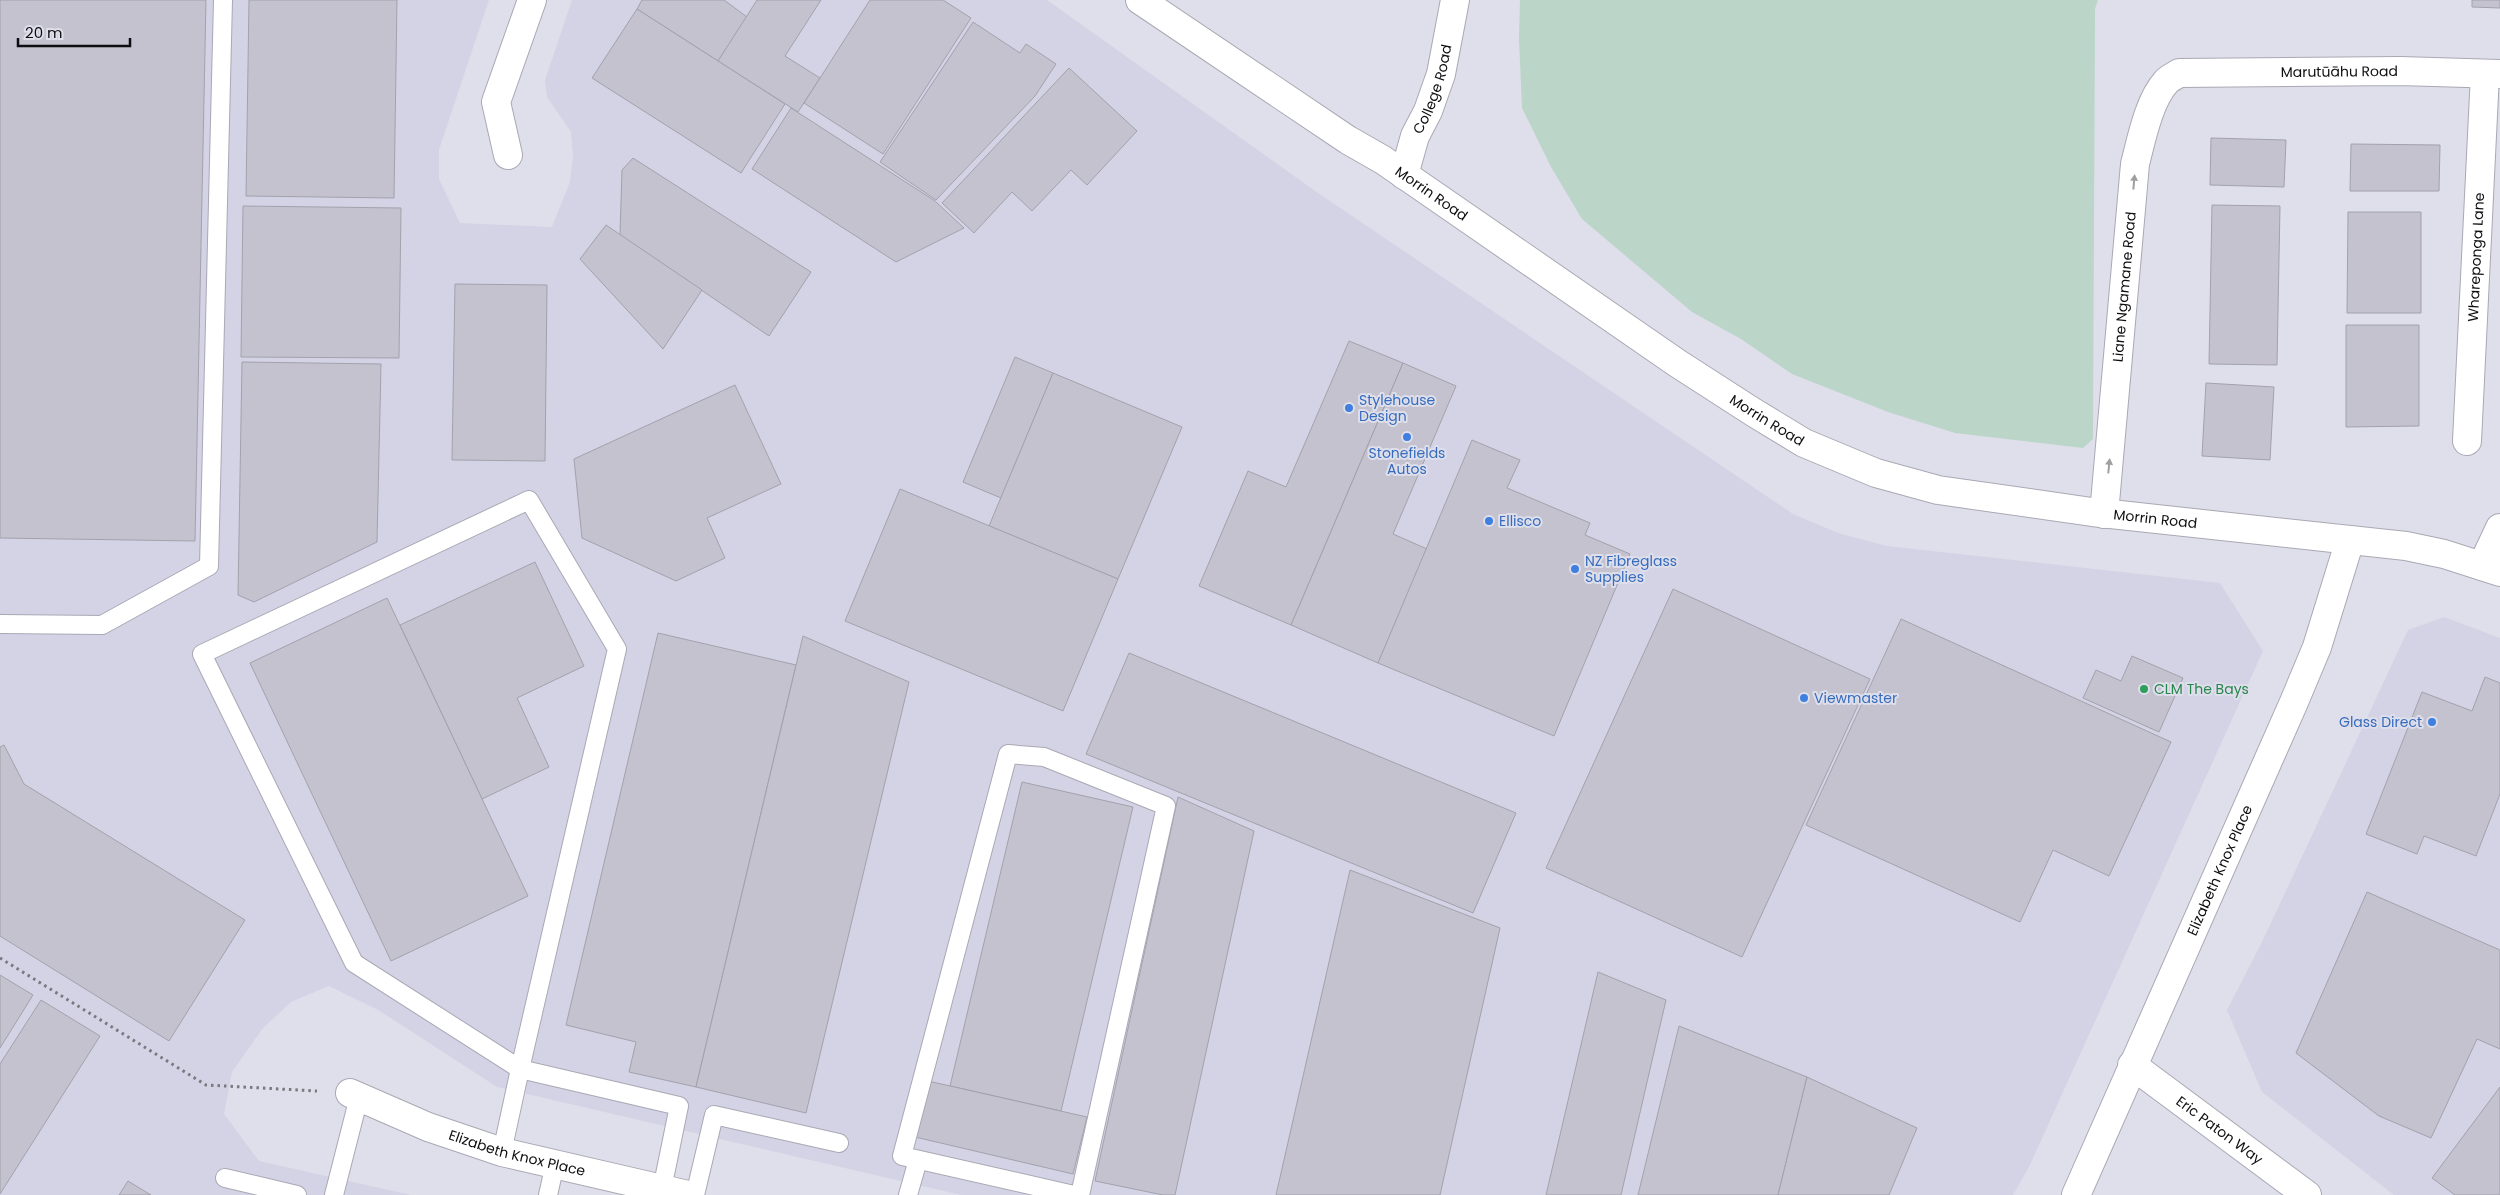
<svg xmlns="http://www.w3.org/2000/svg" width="2500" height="1195" font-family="Poppins,sans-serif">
<rect width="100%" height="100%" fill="#dfdfeb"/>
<g fill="#d4d3e6">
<polygon points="0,0 489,0 439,150 439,179 460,223 552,227 570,182 573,156 571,132 547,97 545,80 572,0 1047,0 1318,193 1793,514 1838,533 1887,546 2220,583 2263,651 2029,1167 2013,1195 961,1195 497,1087 380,1011 329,986 291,1002 263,1028 232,1072 224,1114 259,1161 411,1195 0,1195"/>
<polygon points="2444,617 2500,638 2500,1195 2394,1195 2262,1092 2227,1010 2262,942 2408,630"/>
</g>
<polygon fill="#bbd5c8" points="1520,0 2098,0 2095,9 2093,439 2083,448 1955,433 1888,412 1792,374 1741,339 1692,312 1582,219 1551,167 1522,108 1519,39"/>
<g fill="#c3c2ce" stroke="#a2a1ac">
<polygon points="0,0 206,0 195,541 0,538"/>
<polygon points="249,0 397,0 394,198 246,196"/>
<polygon points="642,0 724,0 747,17 718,61 637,9"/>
<polygon points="757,0 821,0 785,56 820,78 798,112 718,61"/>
<polygon points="870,0 943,0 971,18 883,154 804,103"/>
<polygon points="2472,0 2500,0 2500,8 2472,7"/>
<polygon points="637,9 785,104 741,173 592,78"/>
<polygon points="973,22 1020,53 1026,44 1056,64 1035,96 936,200 880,162"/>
<polygon points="1069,68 1137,131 1087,185 1071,170 1032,211 1012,192 974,233 942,203"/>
<polygon points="791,108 935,201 964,228 896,262 752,169"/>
<polygon points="2211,138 2286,140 2284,187 2210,185"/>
<polygon points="2351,144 2440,145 2439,191 2350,191"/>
<polygon points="633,158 811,272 769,336 620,235 622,170"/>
<polygon points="2212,205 2280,206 2277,365 2209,364"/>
<polygon points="243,206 401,208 399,358 241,357"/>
<polygon points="2348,212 2421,212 2421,313 2347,313"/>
<polygon points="606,225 702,290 663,349 580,259"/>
<polygon points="455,284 547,285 545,461 452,460"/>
<polygon points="2346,325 2419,325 2419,426 2346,427"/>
<polygon points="1349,341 1403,363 1291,625 1199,586 1248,471 1286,487"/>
<polygon points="1015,357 1053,373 1001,498 963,482"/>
<polygon points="242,362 381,364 377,542 254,602 238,595"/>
<polygon points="1403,363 1456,386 1393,534 1427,549 1378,663 1291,625"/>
<polygon points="1053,373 1182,427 1118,579 989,526"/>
<polygon points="2206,383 2274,387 2270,460 2202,456"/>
<polygon points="735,385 781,484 707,518 725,558 676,581 582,538 574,459"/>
<polygon points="1472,440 1520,460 1507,488 1590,523 1585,535 1630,554 1554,736 1378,663"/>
<polygon points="900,489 1118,579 1063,711 845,621"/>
<polygon points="535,562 584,666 517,698 549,767 482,799 400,625"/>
<polygon points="1673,589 1870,679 1742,957 1546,868"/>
<polygon points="387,598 528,896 391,961 250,663"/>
<polygon points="1901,619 2171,742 2109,876 2053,850 2020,922 1806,825"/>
<polygon points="658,633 796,665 696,1087 629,1072 636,1042 566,1025"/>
<polygon points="803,636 909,682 806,1113 696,1087"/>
<polygon points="1129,653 1516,813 1473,913 1086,754"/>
<polygon points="2132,656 2183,678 2159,732 2083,698 2096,670 2121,681"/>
<polygon points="2485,677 2500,683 2500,794 2476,856 2424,836 2417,854 2366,834 2422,692 2472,711"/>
<polygon points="4,745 24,784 245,920 169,1041 0,936 0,747"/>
<polygon points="1022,782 1133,807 1061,1111 950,1086"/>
<polygon points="1178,797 1254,831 1175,1195 1163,1195 1095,1181"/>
<polygon points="1350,870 1500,928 1440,1195 1276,1195"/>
<polygon points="2367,892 2500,950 2500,1049 2477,1039 2431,1138 2379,1116 2296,1053"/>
<polygon points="1598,972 1666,1000 1621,1195 1546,1195"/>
<polygon points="0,975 33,995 0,1048"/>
<polygon points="41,1000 100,1036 0,1194 0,1064"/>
<polygon points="1679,1026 1807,1077 1778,1195 1638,1195"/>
<polygon points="1807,1077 1917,1128 1889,1195 1778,1195"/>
<polygon points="928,1081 1087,1117 1073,1174 915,1137"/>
<polygon points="2500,1087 2500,1195 2455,1195 2432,1178"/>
<polygon points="128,1181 151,1195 119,1195"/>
</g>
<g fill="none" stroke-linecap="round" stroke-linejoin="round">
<defs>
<g id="lane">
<polyline points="0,624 102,625 209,566 223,0"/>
<polyline points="502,1152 520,1069 617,649 529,500 202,654 354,963 520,1069 679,1106 662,1189"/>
<polyline points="225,1178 297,1195"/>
<polyline points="334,1195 359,1097"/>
<polyline points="548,1195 555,1164"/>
<polyline points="695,1195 714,1115 839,1143"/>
<polyline points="908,1195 918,1160"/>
<polyline points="1074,1195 902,1156 1008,754 1044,757 1166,806 1080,1195"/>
</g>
<g id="street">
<polyline points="508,155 496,102 532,0"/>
<path id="s1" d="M 2467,441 L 2485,74"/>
<path id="s2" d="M 2104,514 L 2135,164 C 2141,141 2149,100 2166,82 C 2169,78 2175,76 2179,73 L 2400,71 L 2500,74"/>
<polyline points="2482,566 2500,528"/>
<path id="s3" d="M 2132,1065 L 2307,1195"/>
<path id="s4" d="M 350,1093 L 428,1127 L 502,1152 L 688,1195"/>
<path id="s5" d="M 2076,1195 L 2294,702 L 2317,647 L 2350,540"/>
</g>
<g id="secondary">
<path id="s6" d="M 1140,0 L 1348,140 L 1383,160 L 1677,363 L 1753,412 L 1804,443 L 1876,473 L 1938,490 L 2092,512 L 2406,546 L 2444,554 L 2500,572"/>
<path id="s7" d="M 1404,175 L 1415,136 L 1428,111 L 1441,74 L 1455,0"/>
</g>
</defs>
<use href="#lane" stroke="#a9a8b4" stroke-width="20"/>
<use href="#street" stroke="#a9a8b4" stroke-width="30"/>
<use href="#secondary" stroke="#a9a8b4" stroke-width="30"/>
<polyline stroke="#78787f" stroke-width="3" stroke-dasharray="2.5 4" stroke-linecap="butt" points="0,958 206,1085 317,1091"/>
<use href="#lane" stroke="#fff" stroke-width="18"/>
<use href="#street" stroke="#fff" stroke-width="28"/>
<use href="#secondary" stroke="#fff" stroke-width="28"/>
</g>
<defs><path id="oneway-solid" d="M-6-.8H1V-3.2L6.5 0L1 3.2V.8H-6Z" transform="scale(1.25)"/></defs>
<g fill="#9f9fa0">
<use href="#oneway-solid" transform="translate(2134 182) rotate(-85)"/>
<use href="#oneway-solid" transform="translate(2109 466) rotate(-84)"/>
</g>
<g fill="#3f7fe0" stroke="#dfdfeb" stroke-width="2">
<circle cx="1349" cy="408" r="5"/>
<circle cx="1407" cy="437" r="5"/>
<circle cx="1489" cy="521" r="5"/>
<circle cx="1575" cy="569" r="5"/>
<circle cx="1804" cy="698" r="5"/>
<circle cx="2432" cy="722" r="5"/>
</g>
<circle fill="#2e9e5b" stroke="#dfdfeb" stroke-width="2" cx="2144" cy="689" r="5"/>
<g text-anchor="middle" stroke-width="4" stroke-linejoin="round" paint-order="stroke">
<g font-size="14" fill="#0e0e11" stroke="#dfdfeb">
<text dy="5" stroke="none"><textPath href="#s2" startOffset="616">Marutūāhu Road</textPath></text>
<text dy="5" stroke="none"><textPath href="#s7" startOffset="91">College Road</textPath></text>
<text dy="5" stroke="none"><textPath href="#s6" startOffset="350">Morrin Road</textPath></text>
<text dy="5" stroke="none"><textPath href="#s1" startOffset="184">Whareponga Lane</textPath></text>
<text dy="5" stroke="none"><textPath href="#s2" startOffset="228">Liane Ngamane Road</textPath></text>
<text dy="5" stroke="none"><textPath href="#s6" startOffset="755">Morrin Road</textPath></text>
<text dy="5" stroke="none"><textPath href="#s6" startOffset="1160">Morrin Road</textPath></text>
<text dy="5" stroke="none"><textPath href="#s5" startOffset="355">Elizabeth Knox Place</textPath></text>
<text dy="5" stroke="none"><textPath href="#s3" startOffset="109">Eric Paton Way</textPath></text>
<text dy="5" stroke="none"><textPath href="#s4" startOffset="178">Elizabeth Knox Place</textPath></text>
</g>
<g font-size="14" fill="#366cbe" stroke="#dfdfeb" text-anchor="start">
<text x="1359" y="405">Stylehouse<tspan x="1359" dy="16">Design</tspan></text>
<text x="1407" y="458" text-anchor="middle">Stonefields<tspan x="1407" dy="16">Autos</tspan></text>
<text x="1499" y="526">Ellisco</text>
<text x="1585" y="566">NZ Fibreglass<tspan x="1585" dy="16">Supplies</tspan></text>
<text x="1814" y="703">Viewmaster</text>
<text x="2422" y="727" text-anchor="end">Glass Direct</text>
</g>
<g font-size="14" fill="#27864d" stroke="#dfdfeb" text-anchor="start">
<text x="2154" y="694">CLM The Bays</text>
</g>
</g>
<path d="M18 38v8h112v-8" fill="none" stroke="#0e0e11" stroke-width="2.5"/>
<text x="25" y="38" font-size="15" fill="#0e0e11" stroke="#dfdfeb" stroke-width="4" paint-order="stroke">20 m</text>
</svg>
